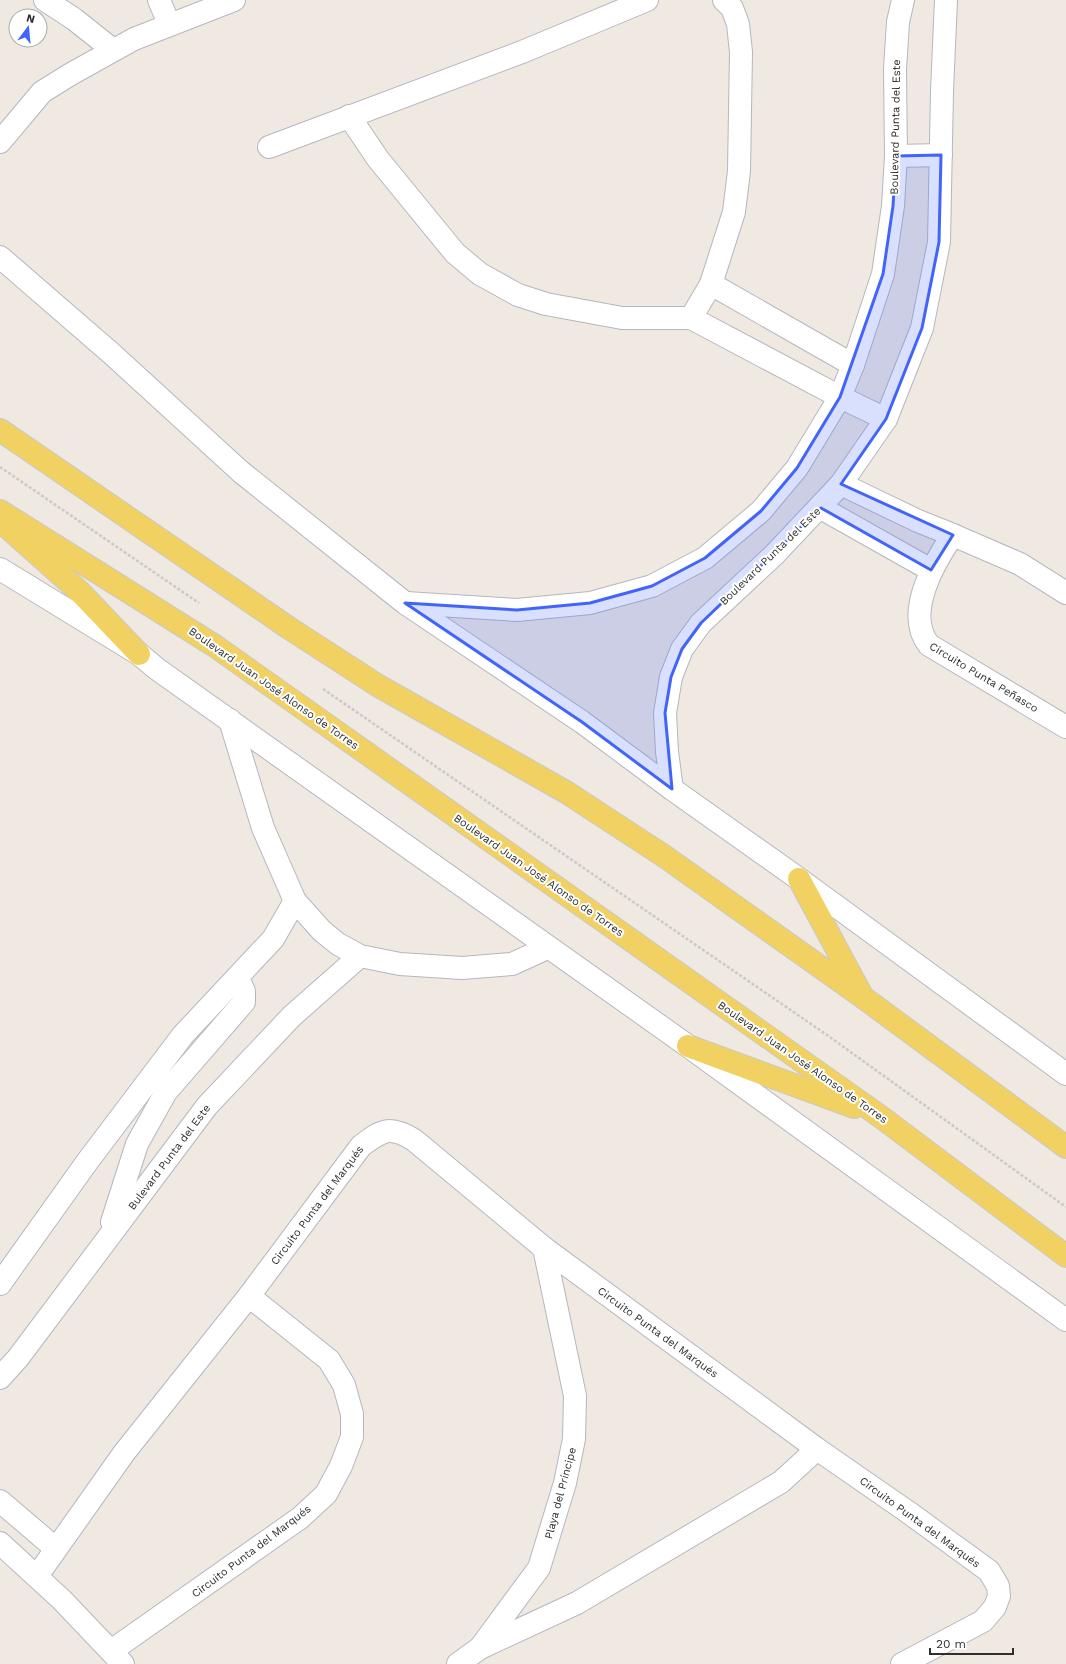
<svg xmlns="http://www.w3.org/2000/svg" width="1066" height="1664" font-family="'Work Sans',sans-serif">
<rect width="100%" height="100%" fill="#efe9e1"/>
<g fill="none" stroke-linecap="round" stroke-linejoin="round">
<defs>
<g id="minor">
<polyline points="45,0 74,19 113,50"/>
<polyline points="159,0 169,24"/>
<polyline points="349,116 378,159 455,253 480,274 518,295 546,304 622,318 691,318 711,284 734,212 739,171 741,52 738,24 732,8 724,0"/>
<polyline points="0,142 42,92 71,74 134,39 234,0"/>
<polyline points="269,147 522,52 647,0"/>
<polyline points="896,156 941,155"/>
<polyline points="0,257 112,354 241,472 405,603 582,722 672,789 799,879 1066,1074"/>
<polyline points="711,284 853,365"/>
<polyline points="691,318 840,397 886,419"/>
<polyline points="841,484 918,521 953,535"/>
<polyline points="821,508 931,570"/>
<polyline points="0,569 139,654 157,669 688,1046 1066,1320"/>
<path d="M 1066,593 L 1020,564 L 953,535 C 934,562 904,614 929,645 L 1066,727"/>
<polyline points="406,603 517,610 590,603 652,586 705,558 761,511 797,468 840,397 853,365 883,274 893,206 896,156 895,69 898,22 903,0"/>
<polyline points="230,720 263,828 295,901 322,931 338,944 360,956 400,964 462,968 512,964 547,948"/>
<polyline points="672,789 667,752 665,713 671,677 682,649 701,623 774,555 841,484 886,419 922,328 939,242 942,91 946,0"/>
<polyline points="112,1222 137,1144 166,1092 244,1002 244,991 238,978"/>
<polyline points="0,1284 87,1162 183,1035 273,939 295,901"/>
<polyline points="0,1378 18,1358 207,1106 292,1016 360,956"/>
<polyline points="0,1501 55,1548"/>
<polyline points="0,1543 62,1600 123,1664"/>
<path d="M 37,1576 L 124,1453 L 249,1296 L 361,1146 C 382,1130 390,1125 414,1140 L 544,1248 L 817,1449 L 908,1512 L 989,1571 L 998,1586 L 999,1596 L 995,1607 L 983,1621 L 902,1664"/>
<polyline points="480,1648 539,1568 565,1483 574,1439 575,1396 544,1248"/>
<polyline points="111,1651 300,1518 326,1494 341,1466 352,1437 352,1414 344,1385 329,1360 249,1296"/>
<polyline points="458,1664 480,1648 577,1603 781,1482 817,1449"/>
</g>
<g id="major">
<polyline points="0,430 289,628 377,685 566,792 664,856 864,998 1066,1147"/>
<polyline points="0,511 215,646 881,1117 1066,1256"/>
<polyline points="7,527 80,592 139,654"/>
<polyline points="799,879 861,994"/>
<polyline points="688,1046 854,1107"/>
</g>
</defs>
<use href="#minor" stroke="#b4b7c1" stroke-width="24"/>
<use href="#major" stroke="#c9c9c9" stroke-width="24"/>
<g stroke="#c9c9c9" stroke-width="2.5" stroke-dasharray="3 2" stroke-linecap="butt">
<polyline points="0,467 199,603"/>
<polyline points="323,689 827,1035 1066,1207"/>
</g>
<use href="#minor" stroke="#fff" stroke-width="22"/>
<use href="#major" stroke="#f2d163" stroke-width="22"/>
</g>
<path fill="#4264fb" fill-opacity="0.2" stroke="#4264fb" stroke-width="3" stroke-linejoin="round" d="M 941,155 L 939,242 L 922,328 L 886,419 L 841,484 L 953,535 L 931,570 L 821,508 L 701,623 L 682,649 L 671,677 L 665,713 L 672,789 L 582,722 L 405,603 L 517,610 L 590,603 L 652,586 L 705,558 L 761,511 L 797,468 L 840,397 L 883,274 L 893,206 L 896,156 Z"/>
<g text-anchor="middle" stroke-width="4" stroke-linejoin="round" paint-order="stroke">
<g font-size="11" fill="#2e2e2e" stroke="#fff">
<text transform="translate(895 127) rotate(-89)" y="4">Boulevard Punta del Este</text>
<text transform="translate(770 556) rotate(-44)" y="4">Boulevard Punta del Este</text>
<text transform="translate(984 677) rotate(31)" y="4">Circuito Punta Peñasco</text>
<text transform="translate(274 688) rotate(35)" y="4">Boulevard Juan José Alonso de Torres</text>
<text transform="translate(539 875) rotate(35)" y="4">Boulevard Juan José Alonso de Torres</text>
<text transform="translate(803 1062) rotate(35)" y="4">Boulevard Juan José Alonso de Torres</text>
<text transform="translate(169 1157) rotate(-53)" y="4">Bulevard Punta del Este</text>
<text transform="translate(317 1205) rotate(-53)" y="4">Circuito Punta del Marqués</text>
<text transform="translate(658 1332) rotate(36)" y="4">Circuito Punta del Marqués</text>
<text transform="translate(560 1493) rotate(-75)" y="4">Playa del Príncipe</text>
<text transform="translate(920 1522) rotate(36)" y="4">Circuito Punta del Marqués</text>
<text transform="translate(251 1551) rotate(-37)" y="4">Circuito Punta del Marqués</text>
</g>
</g>
<g transform="translate(28 28) rotate(16)"><circle r="19" fill="#ffffff" stroke="#ababab"/>
<path d="M0-3L7 15L0 10L-7 15Z" fill="#4264fb"/>
<text y="-6" font-size="11" font-weight="bold" text-anchor="middle" fill="#2e2e2e">N</text>
</g>
<path d="M930 1648v6h83v-6" fill="none" stroke="#2e2e2e" stroke-width="2"/>
<text x="936" y="1648" font-size="12" fill="#2e2e2e" stroke="#ffffff" stroke-width="3" paint-order="stroke">20 m</text>
</svg>
